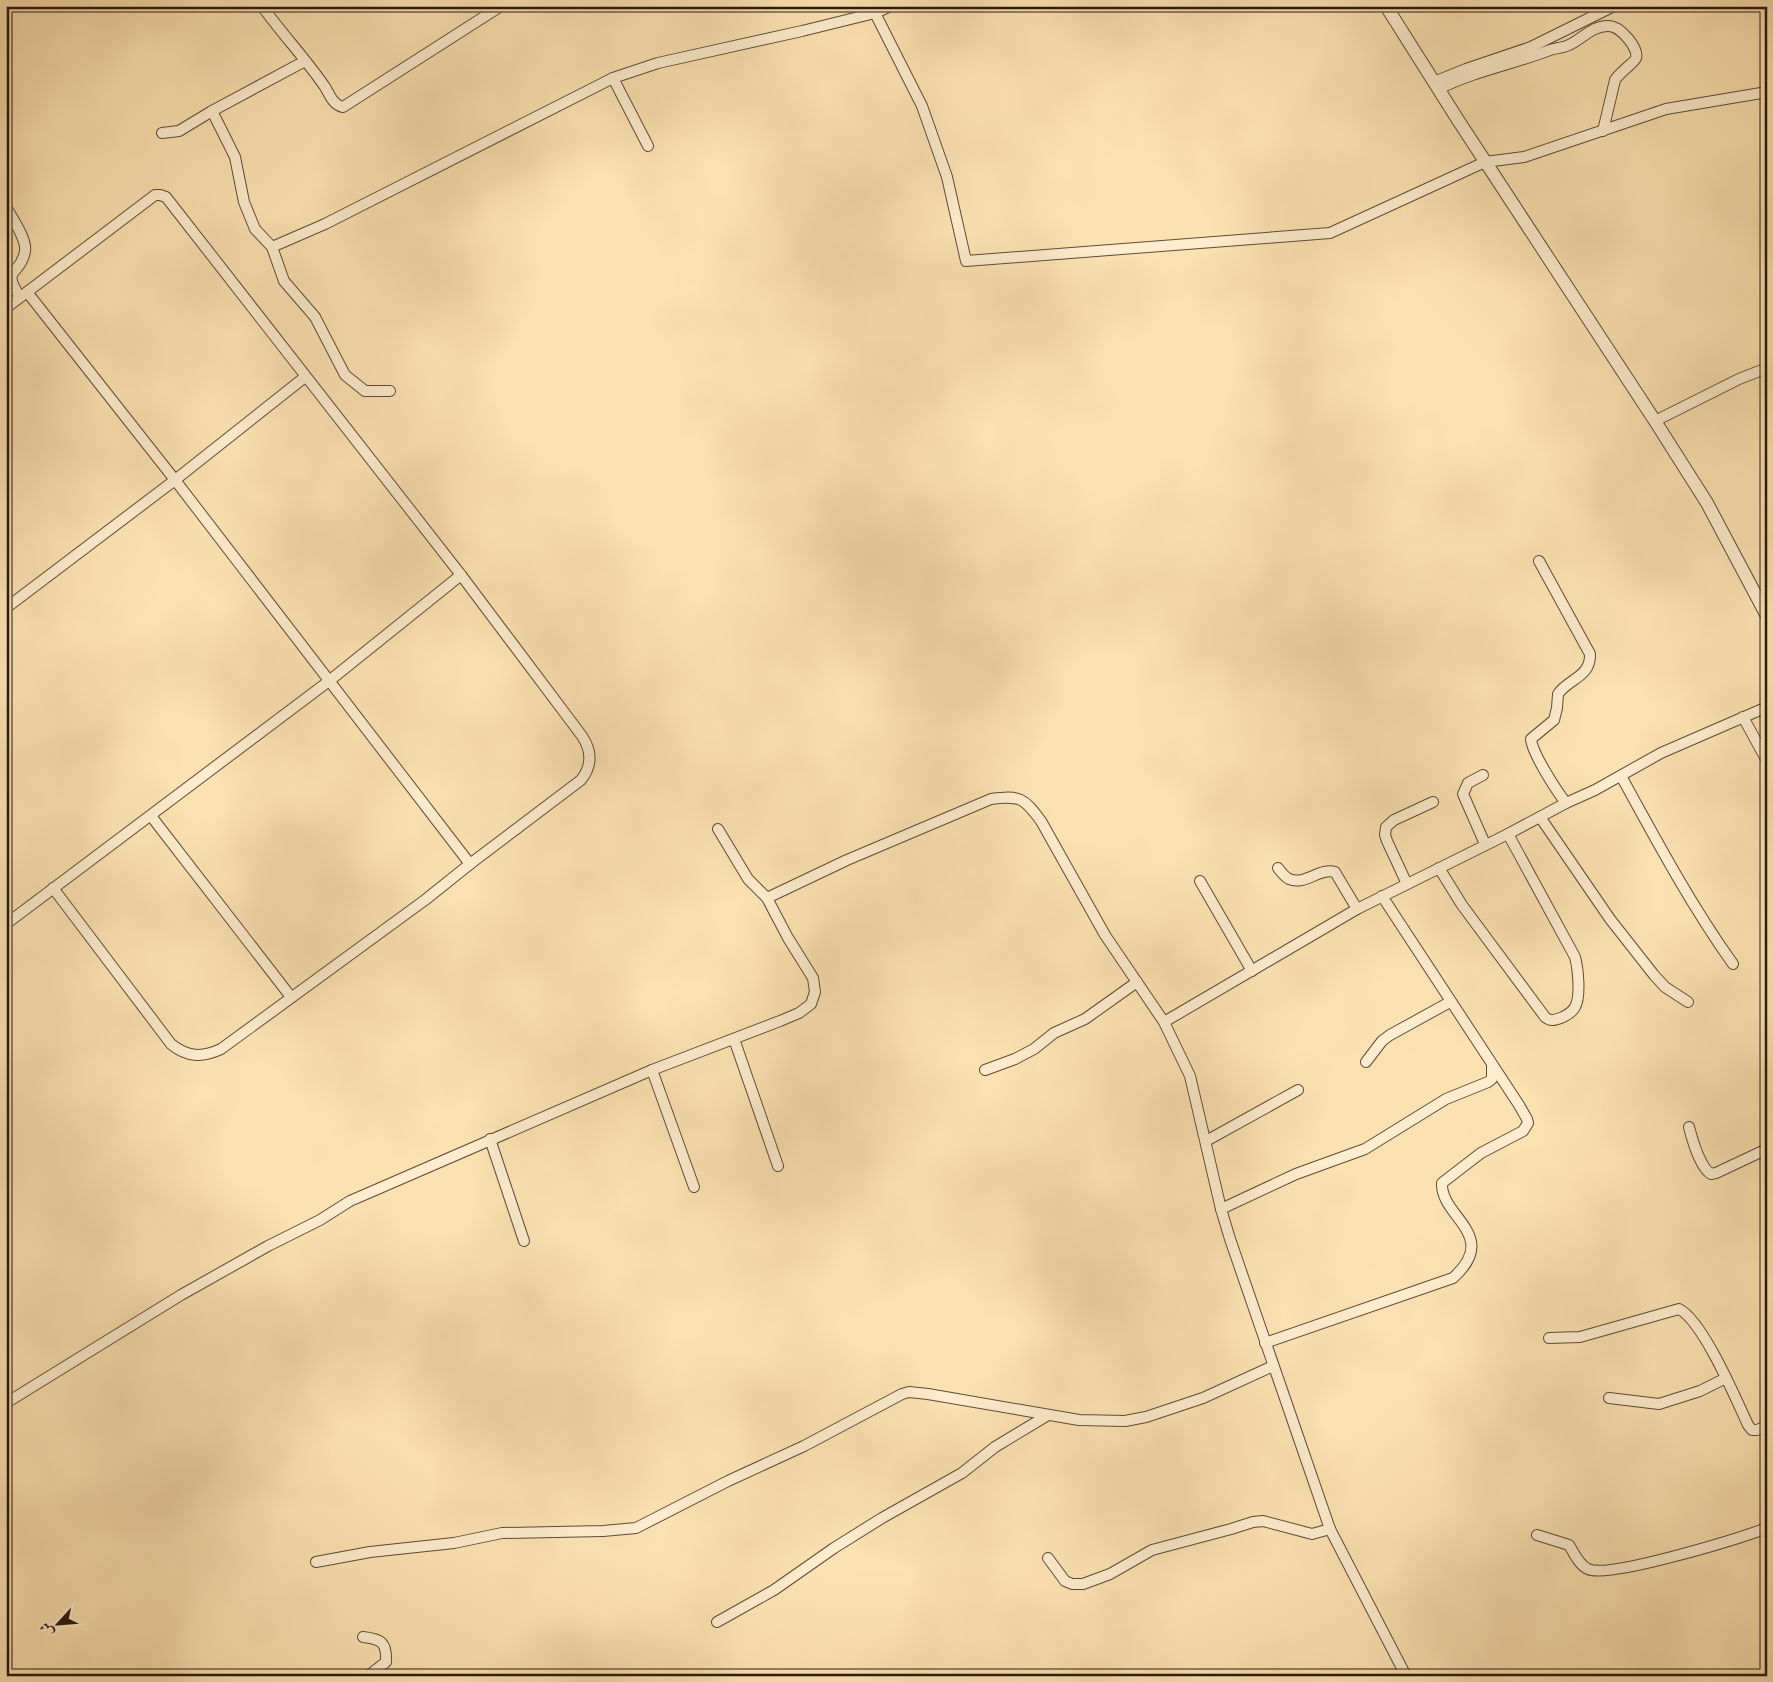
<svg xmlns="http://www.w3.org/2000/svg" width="1773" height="1682" font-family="'IM FELL French Canon',Amiri,serif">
<rect width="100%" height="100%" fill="#fce2b2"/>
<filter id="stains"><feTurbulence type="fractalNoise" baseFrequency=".004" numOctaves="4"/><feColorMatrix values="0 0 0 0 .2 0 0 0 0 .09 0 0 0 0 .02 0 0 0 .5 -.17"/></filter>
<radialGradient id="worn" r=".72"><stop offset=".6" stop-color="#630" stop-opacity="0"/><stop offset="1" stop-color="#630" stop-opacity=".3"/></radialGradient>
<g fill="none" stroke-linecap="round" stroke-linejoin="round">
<defs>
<g id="minor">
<path d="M 262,6 C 282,34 306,59 325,87 C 330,95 333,105 343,107 L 501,6"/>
<polyline points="1765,6 1767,7"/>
<polyline points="875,13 922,106 947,177 966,261 1330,233 1485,162 1524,157 1666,109 1767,92"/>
<polyline points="1434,82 1466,69 1531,47 1614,6"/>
<path d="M 1439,89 C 1474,71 1514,64 1550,50 C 1556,48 1563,48 1569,45 C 1582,39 1593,25 1609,26 C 1620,26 1639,48 1636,58 C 1635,62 1619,73 1615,80 L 1603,131"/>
<polyline points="212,111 235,157 244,202 255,229 272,247 284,281 315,317 345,375 365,391 390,391"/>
<polyline points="162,133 179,131 212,111 305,61"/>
<polyline points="648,146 613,78 658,63 802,31 875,13 891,6"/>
<path d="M 6,207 C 12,218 27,239 25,251 C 21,277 0,266 20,297"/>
<polyline points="272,247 325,224 613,78"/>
<polyline points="27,292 175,480 470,864"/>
<path d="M 6,308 L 155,195 L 160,195 L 166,197 L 461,575 L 582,736 C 592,751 592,766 581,780 L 470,864 L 425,900 L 221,1049 C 202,1058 187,1057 171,1044 L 53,888"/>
<polyline points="1655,421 1739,379 1767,368"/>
<path d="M 1539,561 L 1590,654 C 1591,677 1568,679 1558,694 L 1557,708 L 1554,720 L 1531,739 C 1532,753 1556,790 1566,803"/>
<polyline points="6,608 175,480 305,377"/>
<polyline points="1743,717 1767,761"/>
<polyline points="1483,775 1468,783 1463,794 1485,844"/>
<path d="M 1621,776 C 1656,840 1691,905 1733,964"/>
<polyline points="151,816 291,997"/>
<polyline points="1540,817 1610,919 1654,975 1665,987 1688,1002"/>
<path d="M 1278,868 C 1281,872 1285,877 1289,879 C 1305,886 1320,867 1335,872 L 1357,909"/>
<path d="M 1439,868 L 1462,905 L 1545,1017 C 1551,1022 1555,1020 1563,1017 C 1568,1014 1572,1013 1575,1007 C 1581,997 1578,968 1575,957 L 1508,834"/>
<polyline points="1200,881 1252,971"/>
<polyline points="1407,884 1387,841 1385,835 1386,827 1394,820 1433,802"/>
<path d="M 767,898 L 847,860 L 991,799 C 1020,795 1024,798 1041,821 L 1105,935 L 1164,1022 L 1190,1076 L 1221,1209 L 1230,1239 L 1330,1529 L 1406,1676"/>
<polyline points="6,924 329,681 461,575"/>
<polyline points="1164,1022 1357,909 1508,834 1566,803 1595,790 1661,753 1767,707"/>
<polyline points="734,1039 778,1166"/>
<polyline points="1366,1062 1382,1041 1390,1035 1450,1002"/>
<polyline points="652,1070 694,1187"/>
<polyline points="985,1070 1015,1059 1034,1049 1054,1033 1085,1019 1137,982"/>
<path d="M 1689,1127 C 1692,1139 1700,1167 1711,1174 L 1716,1173 L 1767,1149"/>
<polyline points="490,1139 524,1241"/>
<polyline points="1206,1141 1298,1090"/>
<polyline points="1221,1209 1296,1174 1365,1149 1446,1099 1488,1082 1492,1079 1492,1066"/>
<path d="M 1549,1338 L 1580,1337 L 1679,1309 C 1703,1321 1736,1399 1748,1425 L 1752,1430 L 1757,1430 L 1767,1426"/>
<path d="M 1265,1343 L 1453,1278 C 1501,1235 1440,1217 1442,1183 L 1481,1153 L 1523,1131 L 1528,1123 L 1527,1119 L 1519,1105 L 1382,896"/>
<polyline points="1609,1398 1659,1404 1700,1391 1726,1378"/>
<polyline points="6,1403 181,1295 268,1246 320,1220 350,1201 652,1070 780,1021 799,1013 811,1004 815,992 813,978 788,938 767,898 748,879 718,829"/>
<path d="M 1537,1535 L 1569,1545 C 1574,1553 1579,1565 1588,1569 C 1609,1579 1740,1538 1767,1528"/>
<polyline points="1048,1558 1065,1581 1072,1584 1083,1584 1110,1574 1152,1550 1231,1529 1253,1522 1263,1521 1312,1534 1330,1529"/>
<polyline points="316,1562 370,1552 454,1543 502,1533 603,1531 636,1528 728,1481 804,1446 902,1394 909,1392 928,1394 1079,1420 1125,1421 1146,1417 1203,1398 1273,1366"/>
<polyline points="717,1622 774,1590 834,1548 882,1518 962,1473 995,1447 1048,1415"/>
<path d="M 363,1637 C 381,1639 387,1642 386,1662 L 368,1676"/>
</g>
<polyline id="tertiary" points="1386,6 1458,120 1655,421 1707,503 1767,616"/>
</defs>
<use href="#minor" stroke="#5e4b38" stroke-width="12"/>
<use href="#tertiary" stroke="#5e4b38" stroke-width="14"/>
<use href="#minor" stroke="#fdeccd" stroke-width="10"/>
<use href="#tertiary" stroke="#fdeccd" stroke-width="12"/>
</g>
<rect width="1773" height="1682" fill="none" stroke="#fce2b2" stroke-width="25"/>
<rect x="8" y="8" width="1758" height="1667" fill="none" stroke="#2a1910" stroke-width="2.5"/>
<rect x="12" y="12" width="1748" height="1657" fill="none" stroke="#2a1910"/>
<g transform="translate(58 1624) rotate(244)" stroke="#fdeccd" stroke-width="4" paint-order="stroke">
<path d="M0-4L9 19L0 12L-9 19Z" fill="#2a1910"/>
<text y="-8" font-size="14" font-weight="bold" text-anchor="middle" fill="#2a1910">ش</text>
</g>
<rect width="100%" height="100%" filter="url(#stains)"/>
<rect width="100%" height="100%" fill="url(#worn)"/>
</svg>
